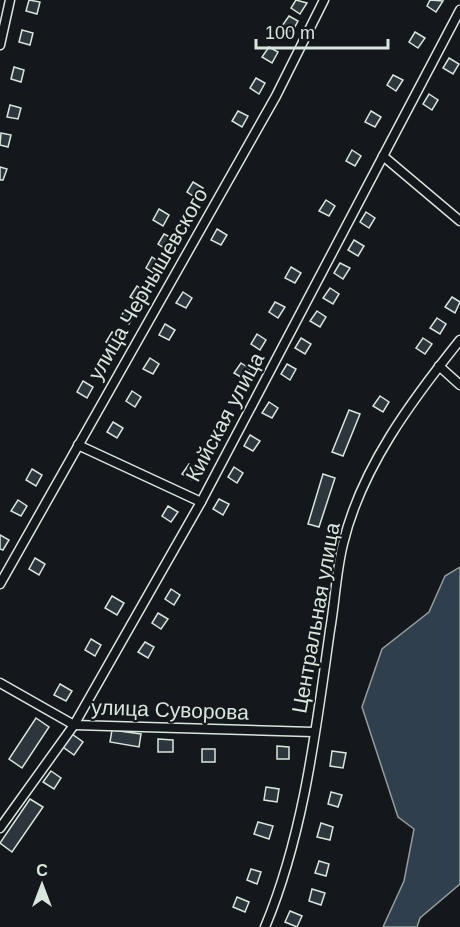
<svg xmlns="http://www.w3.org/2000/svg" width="460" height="927" font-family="Arial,sans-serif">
<rect width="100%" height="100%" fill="#14181c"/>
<polygon fill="#2f3f4d" stroke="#939e99" stroke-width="1.5" points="460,567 460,884 420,918 417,927 383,927 404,881 414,829 398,817 362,707 382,649 429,612 445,576"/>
<g fill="#2c363c" stroke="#d8e6dc" stroke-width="1.5">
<polygon points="29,0 40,2 37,14 26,11"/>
<polygon points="296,0 307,3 300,14 291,8"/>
<polygon points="430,0 443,1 436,12 427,6"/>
<polygon points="289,16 298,21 292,32 282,26"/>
<polygon points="22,30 33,33 30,45 19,42"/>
<polygon points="415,32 425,38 418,48 409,42"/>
<polygon points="269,47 278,52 272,63 262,57"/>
<polygon points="449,58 459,64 453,74 443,68"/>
<polygon points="14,67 24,70 21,82 11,79"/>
<polygon points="393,75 403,80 396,91 387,85"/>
<polygon points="256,78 265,83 259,94 250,88"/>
<polygon points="429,94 438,100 432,110 423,104"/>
<polygon points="10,105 21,108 18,119 7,117"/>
<polygon points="238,111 248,116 242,127 232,121"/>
<polygon points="371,111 381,117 375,127 365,122"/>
<polygon points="1,133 11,135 8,147 0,145"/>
<polygon points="352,150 361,156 355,166 346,161"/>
<polygon points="0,167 7,169 3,180 0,180"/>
<polygon points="193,182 203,188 196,198 187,192"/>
<polygon points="326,200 335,206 329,216 319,211"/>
<polygon points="159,209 169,215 163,226 153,220"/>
<polygon points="366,212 375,218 369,228 360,222"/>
<polygon points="217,229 227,235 221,245 211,240"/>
<polygon points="164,234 174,239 167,250 158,244"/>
<polygon points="354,240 364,246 358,256 348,250"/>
<polygon points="152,257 161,263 155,274 146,268"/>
<polygon points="340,263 350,268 343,279 334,273"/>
<polygon points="291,267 301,273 295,283 285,278"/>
<polygon points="137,286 146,292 140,302 130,297"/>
<polygon points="330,288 339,294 333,304 323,298"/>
<polygon points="183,292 192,298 186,308 176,303"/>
<polygon points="452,297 460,302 455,313 445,307"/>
<polygon points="275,302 285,307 278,318 269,312"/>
<polygon points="126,308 135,314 129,324 120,318"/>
<polygon points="317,311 326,317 320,327 310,321"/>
<polygon points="437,318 446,324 440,334 430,328"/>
<polygon points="165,324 175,330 169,340 159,335"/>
<polygon points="112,332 122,338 116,348 106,342"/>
<polygon points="257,334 266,340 260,350 251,344"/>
<polygon points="301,338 311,344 305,354 295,348"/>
<polygon points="423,338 432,344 425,354 416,348"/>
<polygon points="150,358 159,364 153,374 143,369"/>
<polygon points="241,363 250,369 244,379 234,373"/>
<polygon points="287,364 296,369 290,380 281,374"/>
<polygon points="83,381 93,387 87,398 77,392"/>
<polygon points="132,391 141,397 135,407 126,401"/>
<polygon points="380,396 389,402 383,412 373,406"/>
<polygon points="269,402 278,408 272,418 262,413"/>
<polygon points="349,410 360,414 343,456 332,452"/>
<polygon points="113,422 123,428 117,438 107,432"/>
<polygon points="250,435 260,441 253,451 244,446"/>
<polygon points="189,464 198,470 192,480 182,474"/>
<polygon points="234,467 243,473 237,483 228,477"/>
<polygon points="32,469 42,475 36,486 26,480"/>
<polygon points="323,474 335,478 319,527 308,524"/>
<polygon points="219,499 229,504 223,515 213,509"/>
<polygon points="18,500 27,506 21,516 11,511"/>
<polygon points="168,506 178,512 171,522 162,516"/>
<polygon points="0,535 9,540 3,550 0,549"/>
<polygon points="35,558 45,564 39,575 29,569"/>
<polygon points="171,589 180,595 174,605 165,599"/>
<polygon points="112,596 124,603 117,615 105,608"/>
<polygon points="158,613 168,619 161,629 152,623"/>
<polygon points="91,639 101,645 95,656 85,650"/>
<polygon points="145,642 154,647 148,658 138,652"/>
<polygon points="60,684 72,691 66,701 54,695"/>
<polygon points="36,718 49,727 22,768 9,759"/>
<polygon points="112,730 141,734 139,747 110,742"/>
<polygon points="72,734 83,742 74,755 63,747"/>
<polygon points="158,739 173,740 173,752 158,752"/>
<polygon points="277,746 289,747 289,759 277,759"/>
<rect x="202" y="749" width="13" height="13"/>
<polygon points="332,751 346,753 343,768 330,766"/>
<polygon points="51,771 61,778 54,789 43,782"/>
<polygon points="266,787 279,789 277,802 264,800"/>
<polygon points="331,792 342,795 338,807 328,804"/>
<polygon points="30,799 43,807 12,852 0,843"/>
<polygon points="258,822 273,826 269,839 254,834"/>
<polygon points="321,823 333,827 330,840 317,837"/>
<polygon points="319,861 329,864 326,876 315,873"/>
<polygon points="251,869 261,872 257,884 247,880"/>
<polygon points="312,889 325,893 321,905 309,901"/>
<polygon points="237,897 249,902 245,912 233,907"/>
<polygon points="290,911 302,916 297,927 285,922"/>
</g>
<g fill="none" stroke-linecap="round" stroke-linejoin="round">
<defs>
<g id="minor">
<polyline points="0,45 10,0"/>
<polyline points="383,156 460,221"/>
<polyline points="439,366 460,385"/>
<polyline points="78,445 201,502"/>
<polyline points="0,584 276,96 324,0"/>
<polyline points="0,683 74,725 313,732"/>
<polyline points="0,828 74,725 201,502 460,10"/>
<path d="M 265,927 C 304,834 316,729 330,630 C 335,602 336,572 343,544 C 361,468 412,400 460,340"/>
</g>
</defs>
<use href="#minor" stroke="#d8e6dc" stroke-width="11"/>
<use href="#minor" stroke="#14181c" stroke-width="8"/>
</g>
<g text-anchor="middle" stroke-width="4.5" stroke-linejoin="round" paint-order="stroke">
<g font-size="21" fill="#d8e6dc" stroke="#14181c">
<text transform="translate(148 284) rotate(-60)" y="7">улица Чернышевского</text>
<text transform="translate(225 417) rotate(-62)" y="7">Кийская улица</text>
<text transform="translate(316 618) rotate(-80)" y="7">Центральная улица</text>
<text transform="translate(170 710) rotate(2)" y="7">улица Суворова</text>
</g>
</g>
<g transform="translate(42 885)" stroke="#14181c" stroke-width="4.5" paint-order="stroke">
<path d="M0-4.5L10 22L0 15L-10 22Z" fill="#d8e6dc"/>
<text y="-9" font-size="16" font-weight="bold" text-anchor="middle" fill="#d8e6dc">С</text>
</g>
<path d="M256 39v9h132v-9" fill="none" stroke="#d8e6dc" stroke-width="3"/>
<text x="265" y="39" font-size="18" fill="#d8e6dc" stroke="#14181c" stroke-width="4.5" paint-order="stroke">100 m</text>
</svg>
